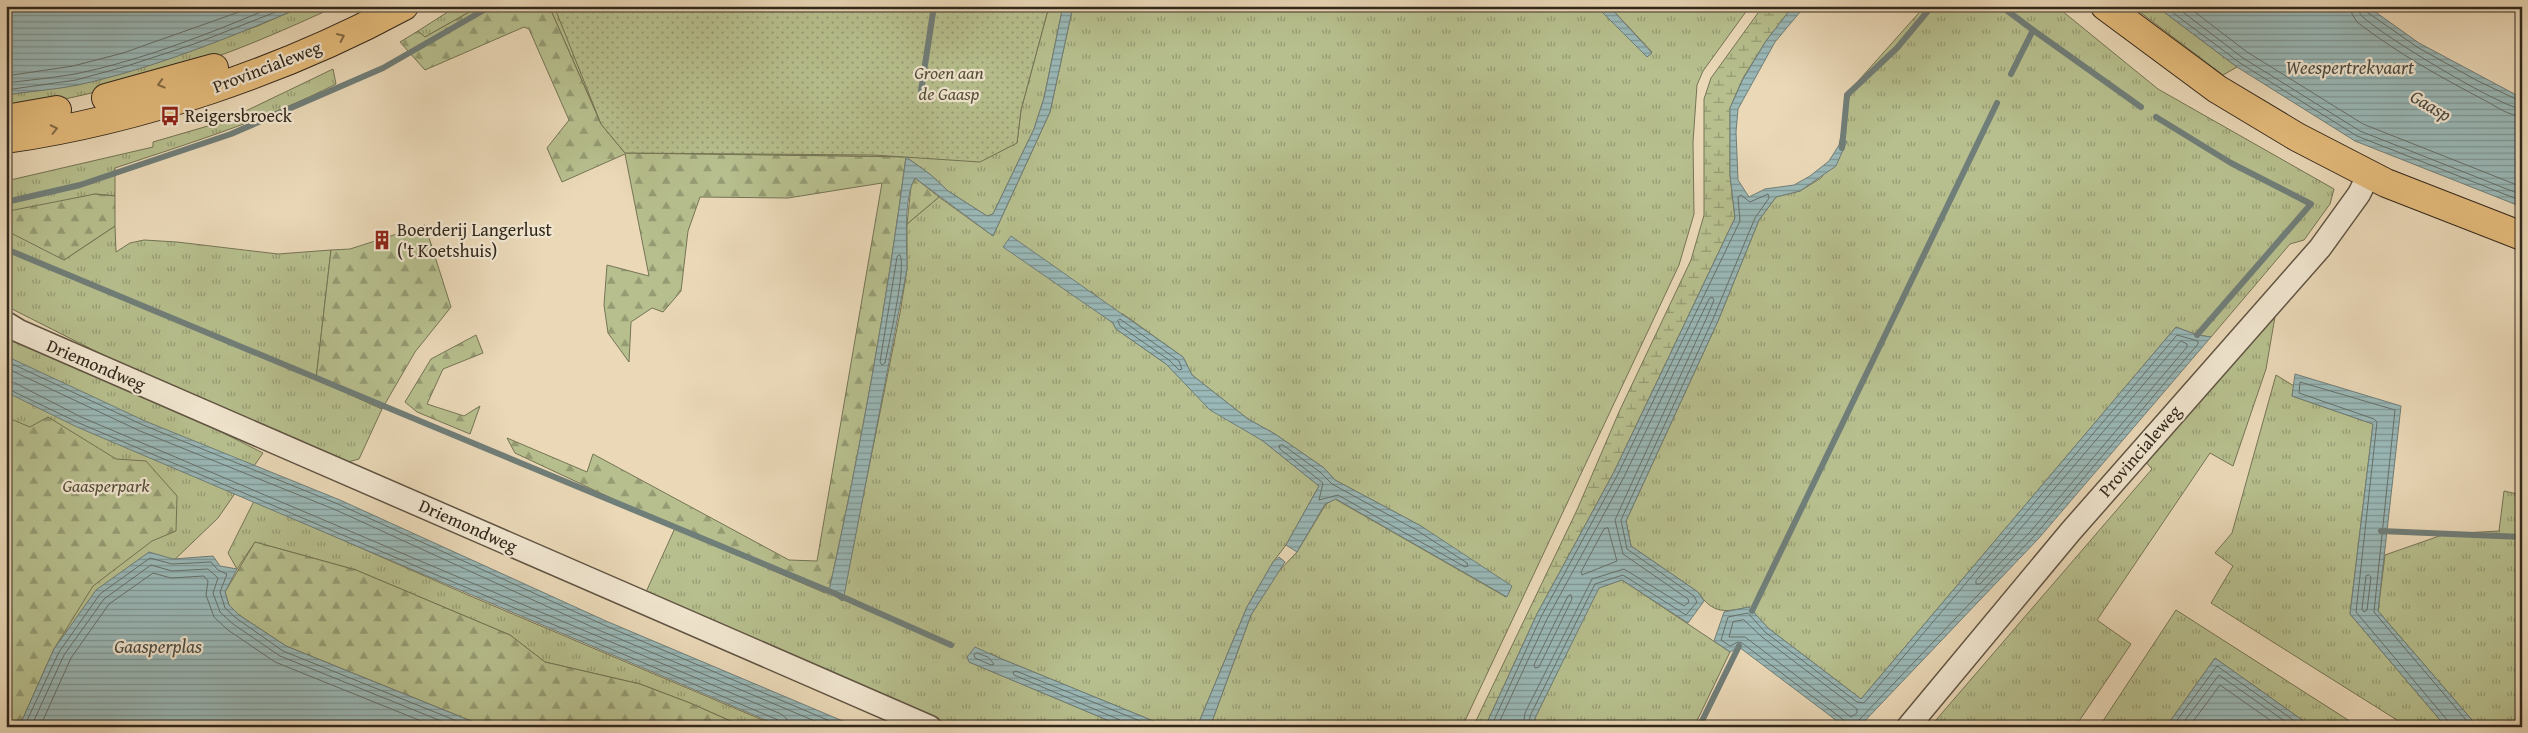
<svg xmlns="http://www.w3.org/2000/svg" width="2528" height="733" font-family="'Gentium Book Plus',serif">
<defs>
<pattern id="grass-tufts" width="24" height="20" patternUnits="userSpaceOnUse" patternTransform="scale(1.25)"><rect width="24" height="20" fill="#b7bf8e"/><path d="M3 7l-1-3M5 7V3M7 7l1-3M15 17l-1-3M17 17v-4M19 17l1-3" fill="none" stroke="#959b73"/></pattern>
<pattern id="forest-firs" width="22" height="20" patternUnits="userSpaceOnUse" patternTransform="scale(1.25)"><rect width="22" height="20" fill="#b7bf8e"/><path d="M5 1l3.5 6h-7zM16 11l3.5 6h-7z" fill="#959b73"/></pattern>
<pattern id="wetland-marsh" width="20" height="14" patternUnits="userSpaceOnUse" patternTransform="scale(1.25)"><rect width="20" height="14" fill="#b7bf8e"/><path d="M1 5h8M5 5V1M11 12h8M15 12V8" fill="none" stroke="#959b73"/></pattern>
<pattern id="garden-dots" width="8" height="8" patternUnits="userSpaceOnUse" patternTransform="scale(1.25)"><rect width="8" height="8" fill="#b7bf8e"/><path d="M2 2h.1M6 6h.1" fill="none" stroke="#959b73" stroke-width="1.8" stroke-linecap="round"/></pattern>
<pattern id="water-rules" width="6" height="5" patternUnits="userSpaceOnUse" patternTransform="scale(1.25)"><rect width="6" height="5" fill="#9ab8b7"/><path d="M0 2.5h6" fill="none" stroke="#7e9694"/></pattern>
</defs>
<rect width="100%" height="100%" fill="#ead8b7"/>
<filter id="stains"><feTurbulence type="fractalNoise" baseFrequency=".004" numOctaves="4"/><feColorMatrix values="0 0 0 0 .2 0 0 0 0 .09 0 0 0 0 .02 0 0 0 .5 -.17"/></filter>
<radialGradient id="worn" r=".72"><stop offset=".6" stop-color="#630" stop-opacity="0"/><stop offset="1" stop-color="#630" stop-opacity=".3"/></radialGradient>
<g fill="url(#grass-tufts)" stroke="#747455">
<path d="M 304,6 L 337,6 C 295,25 253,44 210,59 C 144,83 74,97 6,112 L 6,95 L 77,85 L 255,27 Z"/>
<polygon points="457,6 480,6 425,37 418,31"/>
<polygon points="549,6 602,6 1017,143 1021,110 1049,6 1063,6 1044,98 1034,129 993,214 987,216 948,191 931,175 906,157 625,153 601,124"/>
<path d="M 1073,6 L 1596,6 L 1647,57 L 1652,52 L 1609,6 L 1750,6 L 1703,71 L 1697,85 L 1693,142 L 1694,214 L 1679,265 L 1462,727 L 1210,727 L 1251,615 L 1277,573 L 1297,552 L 1326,504 L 1335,499 L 1506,597 L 1421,526 L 1335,480 L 1324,468 L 1275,434 L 1248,419 L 1192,375 L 1183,357 L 1123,314 C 1111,313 1100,298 1091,291 L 1101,314 L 1113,323 L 1116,329 L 1166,364 L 1184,382 L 1263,441 L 1319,486 L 1286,545 L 1273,562 L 1247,607 L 1197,727 L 1168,727 L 997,657 L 991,653 L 969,662 L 1124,727 L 955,727 L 646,592 L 675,528 L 825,593 L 829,591 L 842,601 L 900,313 L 907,269 L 907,224 L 939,197 L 993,236 L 1050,112 Z"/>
<path d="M 1925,6 L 2056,6 L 2158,89 L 2334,189 L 2330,204 L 2304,240 L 2290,244 L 2211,337 L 2197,335 L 2176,327 L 1861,699 L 1768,628 L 1749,607 C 1726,612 1713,615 1698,592 L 1631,546 L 1626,521 L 1718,321 L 1759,220 L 1776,197 L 1800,191 L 1821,178 L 1846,142 L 1839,145 L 1851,89 Z"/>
<polygon points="2132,6 2156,6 2237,67 2223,75"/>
<path d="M 333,69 L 336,84 C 265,120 190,143 115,168 L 115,196 L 95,194 L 64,260 L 115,226 L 116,252 L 130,243 L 144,240 L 177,242 L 278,254 L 331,250 L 316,379 L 382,409 L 359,459 L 348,462 L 115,361 L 6,306 L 6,181 L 153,147 L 153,142 L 225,121 Z"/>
<polygon points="2277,305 2266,369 2233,466 2210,453 2097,620 2131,644 2075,727 1930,727 2152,469 2144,460"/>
<polygon points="6,336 130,386 263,453 218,518 169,565 43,727 6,727"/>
<polygon points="2276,375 2294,386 2292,396 2373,424 2350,614 2446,727 2408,727 2211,603 2233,566 2215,553 2232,533"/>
<polygon points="2504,491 2522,495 2522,727 2478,727 2378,611 2385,555 2445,534 2499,531"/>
<polygon points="254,501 468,595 779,727 744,727 690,703 640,684 545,662 510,635 356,570 255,542 237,569 228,553"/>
<polygon points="1622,580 1730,652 1694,727 1534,727 1535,718 1598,588"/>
<polygon points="2176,610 2359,727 2312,727 2215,658 2166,727 2099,727"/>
</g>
<g fill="url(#forest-firs)" stroke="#747455">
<path d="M 480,6 L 549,6 L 601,124 L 625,153 L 906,157 C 887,302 861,447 829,591 L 800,582 L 675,528 L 515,453 L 507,438 L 587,472 L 593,454 L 789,560 L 817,561 L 882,183 L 788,198 L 700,197 L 688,231 L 681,291 L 663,312 L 652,308 L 631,322 L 629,362 L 608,333 L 604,305 L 607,265 L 649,276 L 625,154 L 562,182 L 547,148 L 569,120 L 529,29 L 524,27 L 425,70 L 400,42 L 418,31 L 425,37 Z"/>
<polygon points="915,178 939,197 907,224 911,186"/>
<polygon points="95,194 115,196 115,226 64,260 7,231 9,211"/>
<polygon points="425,225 451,307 415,352 382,409 316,379 331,250 350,249"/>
<polygon points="476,335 483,353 443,369 427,404 464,416 480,406 470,434 417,412 405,402 431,359"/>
<polygon points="6,417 30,427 48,417 116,459 146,461 177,496 176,531 152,541 93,586 54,649 19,727 6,727"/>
<polygon points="255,542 356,570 510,635 545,662 640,684 690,703 744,727 486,727 286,646 239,615 229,605 225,592"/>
</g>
<polygon fill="url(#wetland-marsh)" stroke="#747455" points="1763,6 1793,6 1766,41 1743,78 1730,108 1730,175 1735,218 1614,472 1537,614 1485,727 1473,727 1577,510 1619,412 1691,260 1704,215 1704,99 1711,78"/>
<polygon fill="url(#garden-dots)" stroke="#747455" points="554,6 1049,6 1021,110 1017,143 980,162 874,155 625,153 601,124"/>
<g fill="url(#water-rules)" stroke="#707e79">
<path d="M 6,6 L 304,6 C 231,37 155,68 78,85 C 54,90 30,91 6,95 Z"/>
<path d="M 1063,6 L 1073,6 L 1050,112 L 993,236 L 915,178 C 903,198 907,246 907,269 L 843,601 L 829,591 C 861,447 887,302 906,157 L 931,175 L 948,191 L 987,216 L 993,214 L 1034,129 L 1044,98 Z"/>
<polygon points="1596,6 1609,6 1652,53 1647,57"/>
<polygon points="1793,6 1805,6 1775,42 1738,109 1736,132 1738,180 1749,197 1765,189 1794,185 1810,176 1829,161 1839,145 1847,141 1836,166 1800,191 1776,197 1759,220 1718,321 1626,521 1631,546 1698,592 1704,601 1688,623 1622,580 1599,588 1535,718 1534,727 1485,727 1537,614 1614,472 1735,218 1730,175 1730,108 1743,79 1766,41"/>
<polygon points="2156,6 2367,6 2419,43 2522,98 2522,207 2355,141 2237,67"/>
<polygon points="1011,236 1183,357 1192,375 1248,419 1275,434 1324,468 1335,480 1421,526 1512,586 1507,597 1336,499 1325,504 1297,552 1286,545 1319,486 1263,441 1210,410 1166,364 1116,329 1113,323 1003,247"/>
<polygon points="2176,327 2197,335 2211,337 2039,538 1859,727 1845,727 1739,647 1730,652 1714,641 1724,612 1749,607 1768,628 1861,699"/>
<polygon points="6,356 145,421 340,500 606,621 857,727 782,727 77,427 6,392"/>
<polygon points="2295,374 2401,406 2378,611 2478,727 2446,727 2350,614 2373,424 2292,396"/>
<polygon points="149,552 173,559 213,556 220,566 237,569 225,592 229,605 239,615 286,646 486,727 19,727 54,649 96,590"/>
<polygon points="1279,557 1285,562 1251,615 1210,727 1197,727 1247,607 1273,562"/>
<polygon points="975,647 997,657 1168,727 1124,727 969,662 967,657"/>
<polygon points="2215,658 2312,727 2166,727"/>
</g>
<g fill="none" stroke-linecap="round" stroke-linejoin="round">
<g stroke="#66706a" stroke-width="1">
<polyline points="2164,6 2240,63 2357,136 2522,201"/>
<polyline points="2175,6 2243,58 2360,131 2522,195"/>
<polyline points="2187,6 2247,52 2363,124 2522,187"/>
<path d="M 2351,6 L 2352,14 L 2357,22 C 2397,53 2442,78 2486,101 C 2497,107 2509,116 2522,116"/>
<path d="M 2359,6 C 2359,10 2359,14 2363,17 C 2380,34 2501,108 2522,109"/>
<polyline points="2365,6 2367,12 2417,47 2476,80 2522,102"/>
<polyline points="6,76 73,66 123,53 256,6"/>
<path d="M 6,83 C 29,80 52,78 75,74 C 143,60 211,33 275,6"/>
<polyline points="6,90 76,80 127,66 194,44 291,6"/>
<path d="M 900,255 C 907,266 888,346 885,363 L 882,365 L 880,362 L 897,257 Z"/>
<polygon points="1120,319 1179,361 1182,369 1179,370 1169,360 1120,326 1118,321"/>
<polygon points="2181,341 2187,344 2187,347 2031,531 1980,584 1976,584 1976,581"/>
<polyline points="6,361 143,425 338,504 604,625 844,727"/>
<polyline points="6,368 140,431 336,510 601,631 829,727"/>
<polyline points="6,381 15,383 81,417 781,714 787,719 788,727"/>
<polyline points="6,388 79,423 778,720 782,727"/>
<polygon points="1283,445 1320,472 1332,484 1418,531 1467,563 1468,566 1465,567 1338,495 1319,500 1323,483 1280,449 1279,446"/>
<polygon points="1608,528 1617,561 1582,575 1581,572 1604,529"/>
<polygon points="2369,575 2371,577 2367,610 2364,612 2362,609 2366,576"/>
<polygon points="1571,595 1572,599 1539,667 1535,668 1534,665 1568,596"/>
<polygon points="1744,620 1762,637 1857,709 1857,713 1851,717 1745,637 1729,637 1733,622"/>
<polygon points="977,653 988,657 994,664 991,665 975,658 974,655"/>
<polyline points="24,727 59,652 100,594 150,558 172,564 211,562 218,570 227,574 220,592 225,608 236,618 283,651 472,727"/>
<polyline points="31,727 64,655 104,599 151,565 172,571 208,569 218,578 213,593 220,612 233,624 280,656 456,727"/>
<polyline points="40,727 71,658 109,604 153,573 171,578 204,576 208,581 206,595 214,617 228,630 275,662 436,727"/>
<polyline points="1123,727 1120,720 1014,675 1013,672 1016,671 1155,727"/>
<polyline points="1491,727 1541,617 1618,474 1740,221 1738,197 1741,195 1750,202 1768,194 1769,198 1755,218 1713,319 1621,520 1627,549 1694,596 1697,602 1686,615 1623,575 1595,584 1530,716 1529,727"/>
<polyline points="1497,727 1547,619 1624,477 1709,299 1712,297 1714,300 1707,317 1615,520 1623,554 1688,599 1689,602 1684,606 1624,569 1592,579 1525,713 1523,727"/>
<polyline points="1848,727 1845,721 1742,643 1738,642 1730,646 1721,640 1728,617 1748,613 1765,632 1857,702 1864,703 2177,335 2198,341 2198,344 2035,535 1858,721 1856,727"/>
<polyline points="2172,727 2217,666 2303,727"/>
<polyline points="2180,727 2219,675 2293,727"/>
<polyline points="2189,727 2220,685 2280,727"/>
<polyline points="2449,727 2448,721 2356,612 2377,422 2374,419 2299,393 2300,382 2395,410 2374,612 2472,727"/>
</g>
<g stroke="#707e79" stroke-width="6">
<polyline points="2001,6 2033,30 2011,74"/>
<polyline points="2033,30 2141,107"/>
<polyline points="921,91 934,6"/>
<polyline points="2156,117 2231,163 2311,204 2197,335"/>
<polyline points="1842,148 1847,95 1897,48 1932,6"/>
<polyline points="6,202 80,185 231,134 383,68 491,6"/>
<polyline points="6,249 836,594 951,645"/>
<polyline points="2381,531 2522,537"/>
<polyline points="1752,611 1997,103"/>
<polyline points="1699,727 1739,646"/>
</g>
<defs>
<g id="minor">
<path d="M 6,323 L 19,331 C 323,462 627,593 930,727"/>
<polyline points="1908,727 2071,531 2320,248 2359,194 2369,174"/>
</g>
<g id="primary">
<polyline points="2105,6 2217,89 2297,137 2386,183 2522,236"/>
<polyline points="106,98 214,68"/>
<polyline points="6,119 57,110"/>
<path d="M 6,139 C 140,120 286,70 404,6"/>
</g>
</defs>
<use href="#minor" stroke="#605443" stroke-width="25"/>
<use href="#primary" stroke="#32281c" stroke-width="30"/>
<use href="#minor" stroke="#f1e6d0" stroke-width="22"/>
<use href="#primary" stroke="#e5bc7c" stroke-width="28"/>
</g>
<defs><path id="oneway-chevron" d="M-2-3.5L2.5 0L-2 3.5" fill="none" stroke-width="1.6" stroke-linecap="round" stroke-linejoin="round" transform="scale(1.25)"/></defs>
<g stroke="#836b47">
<use href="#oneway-chevron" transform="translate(341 37) rotate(-25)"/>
<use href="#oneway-chevron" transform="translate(161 84) rotate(164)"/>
<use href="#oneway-chevron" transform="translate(54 129) rotate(-12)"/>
</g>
<defs>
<symbol id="bus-bare" viewBox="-9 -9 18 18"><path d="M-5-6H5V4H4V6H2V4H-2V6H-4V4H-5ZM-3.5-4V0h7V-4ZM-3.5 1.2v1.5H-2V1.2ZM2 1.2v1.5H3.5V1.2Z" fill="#8f2418" stroke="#f1e6d0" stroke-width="2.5" paint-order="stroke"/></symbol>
<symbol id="building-bare" viewBox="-9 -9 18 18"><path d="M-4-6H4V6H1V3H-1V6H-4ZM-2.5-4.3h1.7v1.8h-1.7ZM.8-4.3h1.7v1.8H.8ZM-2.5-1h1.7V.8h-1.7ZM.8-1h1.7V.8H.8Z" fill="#8f2418" stroke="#f1e6d0" stroke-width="2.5" paint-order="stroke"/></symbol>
</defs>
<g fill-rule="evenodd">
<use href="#bus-bare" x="156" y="102" width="28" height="28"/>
<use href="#building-bare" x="368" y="226" width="28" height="28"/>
</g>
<g text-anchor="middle" stroke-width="4.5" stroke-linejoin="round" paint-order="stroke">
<g font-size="18" fill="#32281c" stroke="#f1e6d0">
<text transform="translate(267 67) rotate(-21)" y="6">Provincialeweg</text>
<text transform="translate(96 365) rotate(23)" y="6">Driemondweg</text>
<text transform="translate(2140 451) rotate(-49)" y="6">Provincialeweg</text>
<text transform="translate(468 526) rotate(24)" y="6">Driemondweg</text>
</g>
<g font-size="18" font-style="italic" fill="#534e38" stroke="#f1e6d0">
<text x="949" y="79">Groen aan<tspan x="949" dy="21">de Gaasp</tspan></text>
<text x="106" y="492">Gaasperpark</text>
</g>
<g font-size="18" fill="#32281c" stroke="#f1e6d0" text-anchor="start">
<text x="185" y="122">Reigersbroeck</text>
<text x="397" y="236">Boerderij Langerlust<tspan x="397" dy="21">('t Koetshuis)</tspan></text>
</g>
<g font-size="19" font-style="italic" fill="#4c4c43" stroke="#f1e6d0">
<text x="2350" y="74">Weespertrekvaart</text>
<text transform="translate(2431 105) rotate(30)" y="7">Gaasp</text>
<text x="158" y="653">Gaasperplas</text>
</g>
</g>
<rect width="2528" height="733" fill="none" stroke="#ead8b7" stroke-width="25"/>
<rect x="8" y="8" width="2513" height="718" fill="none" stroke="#32281c" stroke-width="2.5"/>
<rect x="12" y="12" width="2503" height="708" fill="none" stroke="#32281c"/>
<rect width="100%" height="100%" filter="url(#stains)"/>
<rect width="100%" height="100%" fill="url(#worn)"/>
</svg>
